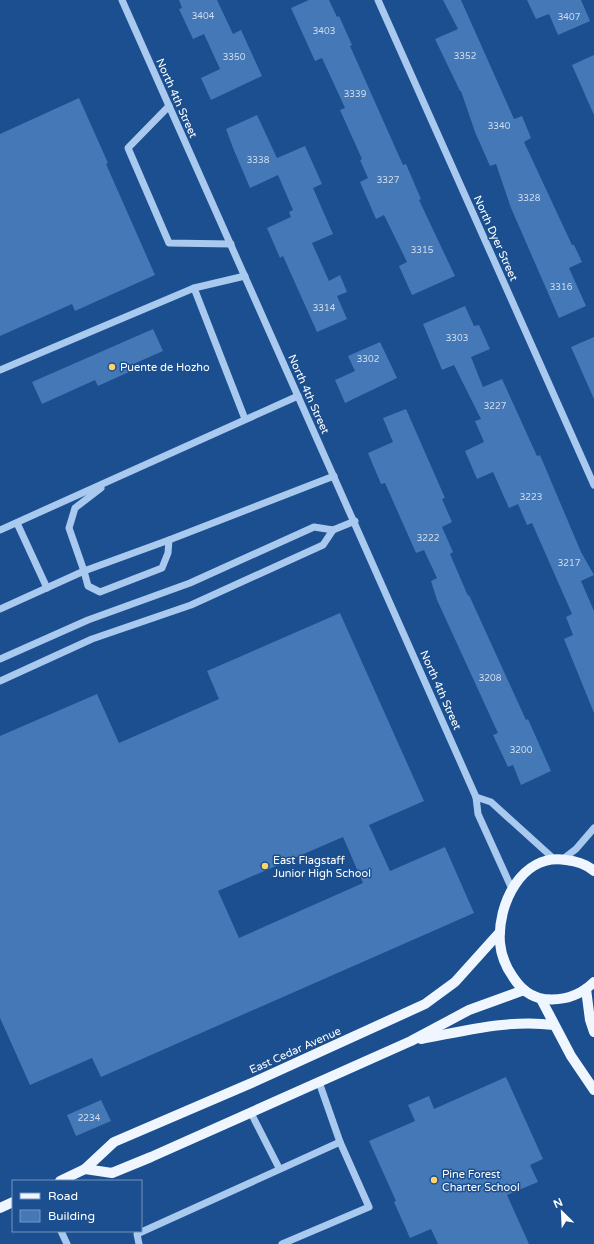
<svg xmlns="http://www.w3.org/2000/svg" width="594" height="1244" font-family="'Varela Round',sans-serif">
<rect width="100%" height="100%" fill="#1b4f8f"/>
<g fill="#4478b7" fill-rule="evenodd">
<polygon points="179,0 217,0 233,34 241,30 262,76 211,100 201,78 220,69 204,34 193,39 179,9 182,8"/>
<polygon points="309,0 329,0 337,17 339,16 352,45 350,46 403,165 406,164 421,199 419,200 455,276 412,295 399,266 407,262 384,215 376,219 360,182 368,178 360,160 362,159 340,110 345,108 322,58 315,61 291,8"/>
<polygon points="443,0 461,0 514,119 522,116 531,138 524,142 572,245 574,245 582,262 569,268 586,306 559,318 511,208 496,164 490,166 475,132 461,91 460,91 435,39 458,29"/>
<polygon points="527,0 581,0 590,21 558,35 549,14 536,19"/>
<polygon points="594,55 594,115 572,65"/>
<polygon points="79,98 108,163 106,164 155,275 75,311 72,304 0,336 0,134"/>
<polygon points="257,115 277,158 305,146 322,184 313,188 333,234 312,243 329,281 340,275 347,292 337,296 347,319 317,332 283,256 280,258 267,228 291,217 289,212 293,210 278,175 250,188 233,148 226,129"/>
<polygon points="465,306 474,326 479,325 490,349 471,357 483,387 502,379 537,456 540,455 581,552 594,575 581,581 594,611 594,713 564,639 573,635 566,617 572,614 532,523 527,525 518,504 509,508 493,472 477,479 465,451 484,442 475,421 481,419 454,365 442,370 423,324"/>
<polygon points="153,329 163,351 129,366 131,371 98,386 95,380 42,404 32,382"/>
<polygon points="594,337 594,399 571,347"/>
<polygon points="380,342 397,378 345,403 335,380 355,371 348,356"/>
<polygon points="406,409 445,498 442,499 452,522 442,527 453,552 450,554 468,596 469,595 526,720 528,719 551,771 521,785 513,765 508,767 493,735 498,733 437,600 431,581 437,578 424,550 416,553 385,483 381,484 368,453 393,442 383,418"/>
<path d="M 340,613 L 424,801 L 369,825 L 390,871 L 445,847 L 474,913 L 101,1077 L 92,1058 L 30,1085 L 0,1018 L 0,736 L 97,694 L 119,743 L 219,699 L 207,671 ZM 343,837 L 363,883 L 239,938 L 218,891 Z"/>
<polygon points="506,1077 543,1159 530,1165 538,1182 507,1195 529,1244 438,1244 431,1229 410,1238 394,1202 396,1201 369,1141 415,1121 408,1105 429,1096 434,1109"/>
<polygon points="101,1100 111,1121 76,1136 67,1115"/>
</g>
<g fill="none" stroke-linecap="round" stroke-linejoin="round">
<g stroke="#a9c9ee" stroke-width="7">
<polyline points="122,0 476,797 478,814 512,889"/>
<polyline points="378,0 594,485"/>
<polyline points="169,106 128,148 169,243 231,244"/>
<polyline points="194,288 245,419"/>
<polyline points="0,370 194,288 245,276"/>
<polyline points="101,488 75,508 69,528 84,571 169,540"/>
<polyline points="17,523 47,588"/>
<polyline points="0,530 298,396"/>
<polyline points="0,609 84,571 88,586 100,592 162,568 168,553 169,540 334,476"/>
<polyline points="0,659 88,620 190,583 314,527 333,530 355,521"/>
<polyline points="0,681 92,639 191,605 323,545 333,530"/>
<polyline points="476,797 491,802 554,859"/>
<polyline points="563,859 576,849 594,828"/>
<polyline points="251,1113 279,1168"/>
<polyline points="61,1231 67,1244"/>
<polyline points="139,1244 137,1234 340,1142"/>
<polyline points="282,1244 369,1207 340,1142 319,1082"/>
</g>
<g stroke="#f0f6ff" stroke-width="10">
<path d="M 594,871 C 586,864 577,861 566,860 C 521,853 497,905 500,943 C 501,955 506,967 513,977 C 520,988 530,997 544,999 C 563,1001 580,996 594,982"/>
<polyline points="586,989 590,1020 594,1032"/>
<polyline points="541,999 571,1056 594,1090"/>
<path d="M 421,1039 C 465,1031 509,1019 554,1025"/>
<polyline points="85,1169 112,1173 151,1157 411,1041 469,1010 524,990"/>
<polyline points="60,1181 85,1169 114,1142 256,1081 425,1004 455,982 500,932"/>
<polyline points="0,1208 13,1202"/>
</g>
</g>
<g fill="#ffd166" stroke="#1b4f8f" stroke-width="1.5">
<circle cx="112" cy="367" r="4"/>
<circle cx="265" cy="866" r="4"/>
<circle cx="434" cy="1180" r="4"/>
</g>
<g text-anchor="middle" stroke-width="3" stroke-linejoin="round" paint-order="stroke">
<g font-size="9" fill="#d0dded">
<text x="203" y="19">3404</text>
<text x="569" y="20">3407</text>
<text x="324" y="34">3403</text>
<text x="465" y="59">3352</text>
<text x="234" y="60">3350</text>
<text x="355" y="97">3339</text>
<text x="499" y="129">3340</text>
<text x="258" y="163">3338</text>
<text x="388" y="183">3327</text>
<text x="529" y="201">3328</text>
<text x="422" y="253">3315</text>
<text x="561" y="290">3316</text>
<text x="324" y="311">3314</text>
<text x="457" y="341">3303</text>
<text x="368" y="362">3302</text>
<text x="495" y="409">3227</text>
<text x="531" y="500">3223</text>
<text x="428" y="541">3222</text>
<text x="569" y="566">3217</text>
<text x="490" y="681">3208</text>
<text x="521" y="753">3200</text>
<text x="89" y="1121">2234</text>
</g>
<g font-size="11" fill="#fff" stroke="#1b4f8f">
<text transform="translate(177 98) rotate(66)" y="4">North 4th Street</text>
<text transform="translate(496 238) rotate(66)" y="4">North Dyer Street</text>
<text transform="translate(309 394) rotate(66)" y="4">North 4th Street</text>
<text transform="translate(441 690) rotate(66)" y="4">North 4th Street</text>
<text transform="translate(295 1050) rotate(-24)" y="4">East Cedar Avenue</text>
</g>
<g font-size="11" fill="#fff" stroke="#1b4f8f" text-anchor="start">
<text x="120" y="371">Puente de Hozho</text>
<text x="273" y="864">East Flagstaff<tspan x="273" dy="13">Junior High School</tspan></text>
<text x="442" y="1178">Pine Forest<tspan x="442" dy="13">Charter School</tspan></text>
</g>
</g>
<rect x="12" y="1180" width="130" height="52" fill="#1b4f8f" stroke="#7695bc"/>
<rect x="20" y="1193" width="20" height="6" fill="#f0f6ff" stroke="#7695bc"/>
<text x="48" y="1200" font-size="12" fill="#ffffff">Road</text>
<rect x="20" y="1210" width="20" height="12" fill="#4478b7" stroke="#7695bc"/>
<text x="48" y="1220" font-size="12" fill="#ffffff">Building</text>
<g transform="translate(562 1212) rotate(336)" stroke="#1b4f8f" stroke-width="3" paint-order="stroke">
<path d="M0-3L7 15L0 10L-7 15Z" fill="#ffffff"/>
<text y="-6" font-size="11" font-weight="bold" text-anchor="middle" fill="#ffffff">N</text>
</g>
</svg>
